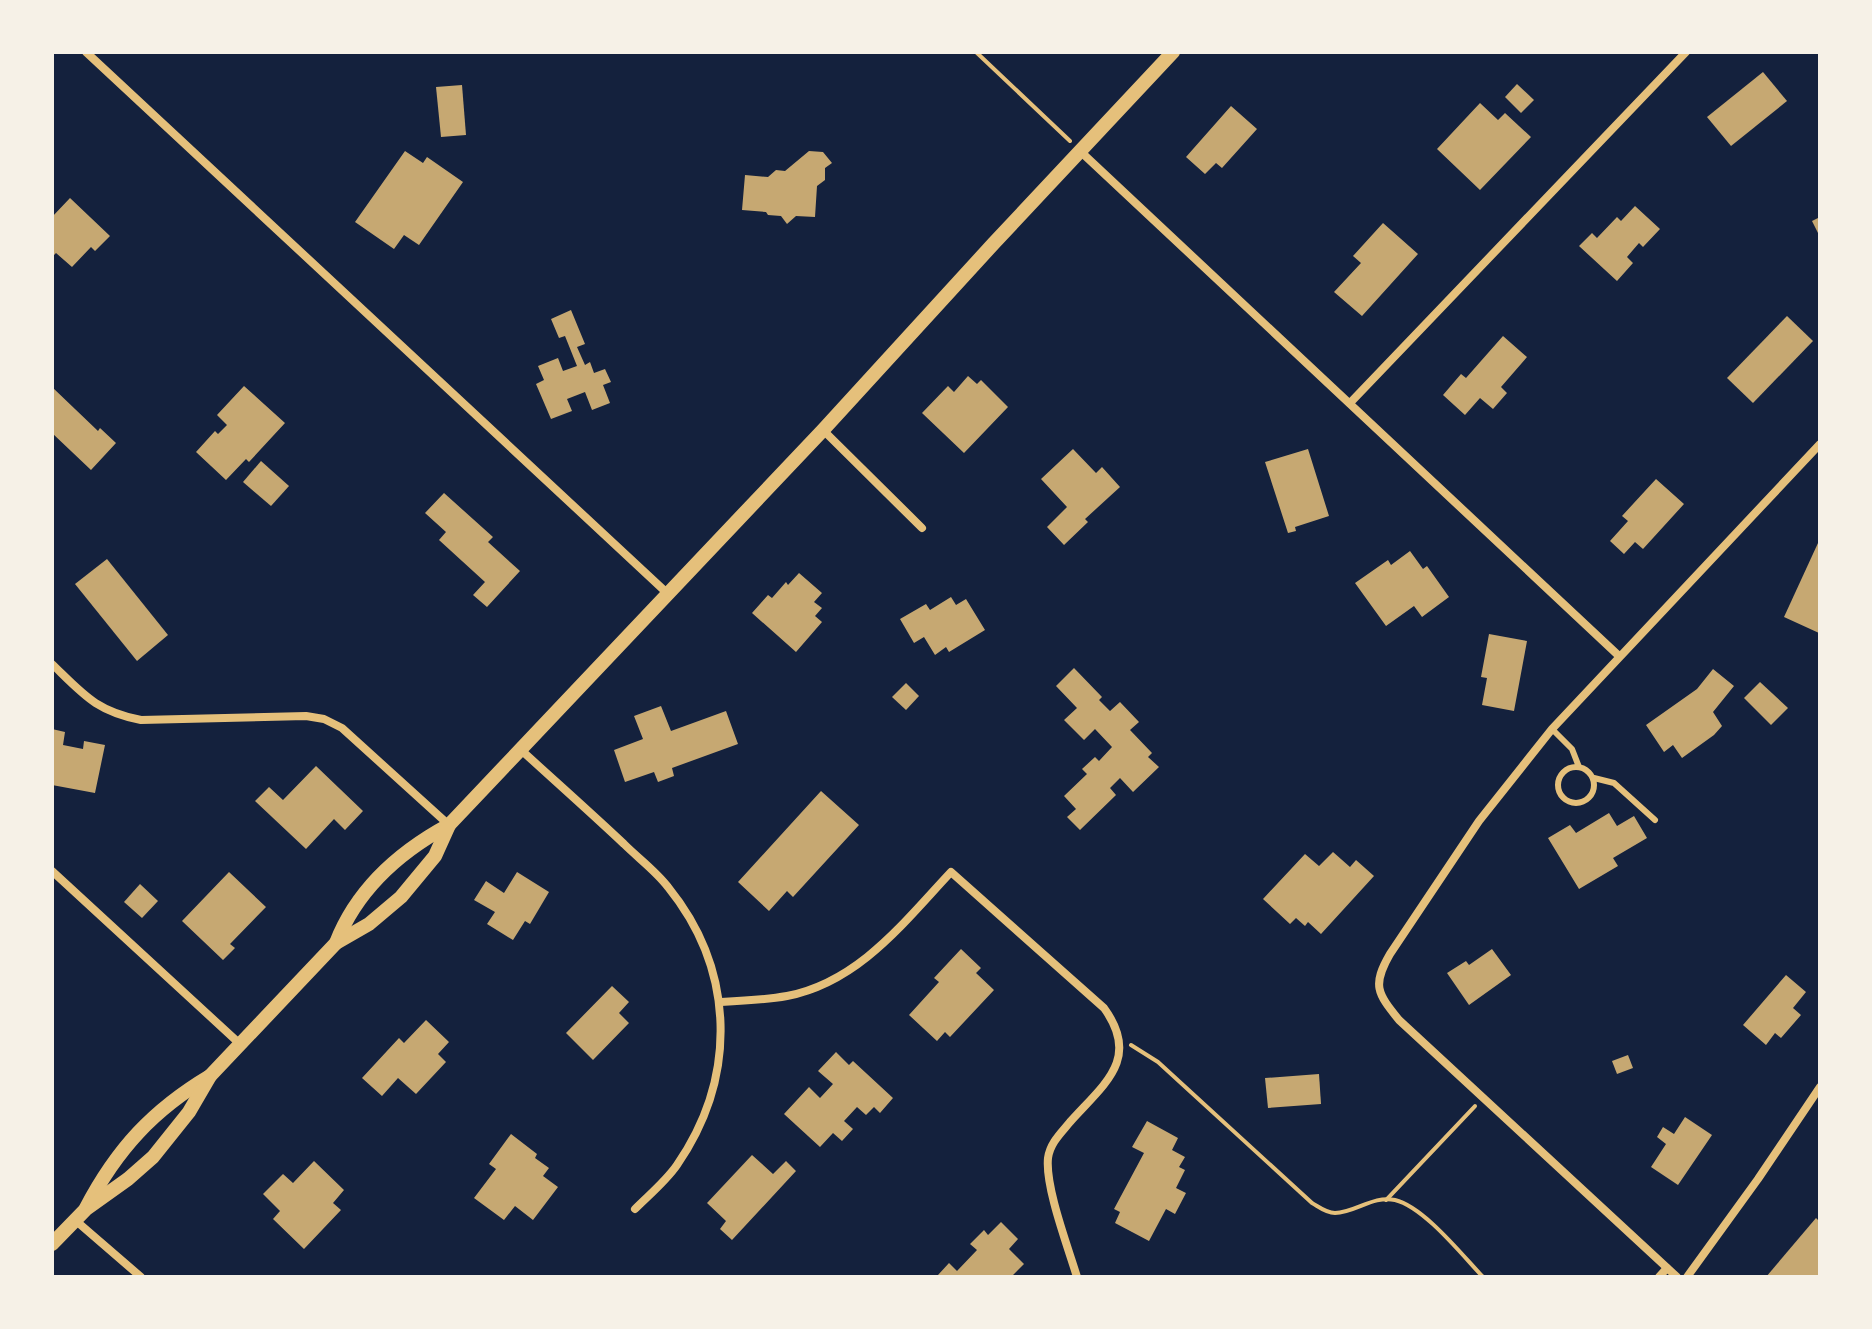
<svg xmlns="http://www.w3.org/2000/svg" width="1872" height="1329" font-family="'Open Sans',sans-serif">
<rect width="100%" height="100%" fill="#14213d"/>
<g fill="#c6a872">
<polygon points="1763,72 1787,101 1731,146 1707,117"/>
<polygon points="1517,84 1534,100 1521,113 1505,97"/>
<polygon points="462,85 466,135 441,137 436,87"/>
<polygon points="1480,103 1498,120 1505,113 1531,137 1480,190 1437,149"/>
<polygon points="1231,106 1257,129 1222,168 1216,163 1205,174 1186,157"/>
<polygon points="405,151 423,163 427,157 463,182 419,245 404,235 394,249 355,222"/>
<polygon points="809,151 823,152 832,163 825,168 825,180 817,186 815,217 796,216 787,224 781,216 768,215 766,212 742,210 745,175 768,177 776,170 785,171"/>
<polygon points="70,198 110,236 95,251 91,247 72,267 56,253 52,257 52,217"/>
<polygon points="1635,206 1660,229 1643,247 1639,243 1627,257 1633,263 1617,281 1579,246 1592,233 1597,238 1617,217 1621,221"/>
<polygon points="1820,217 1820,237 1812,221"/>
<polygon points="1383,223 1418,254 1362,316 1334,292 1361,263 1353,256"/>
<polygon points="571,310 585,344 577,347 585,365 590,362 594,373 605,369 611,382 603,385 610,403 592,410 585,392 567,399 572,411 551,419 536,384 544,380 538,366 558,358 563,371 577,366 565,336 559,338 551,319"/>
<polygon points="1787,316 1813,341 1753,403 1727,378"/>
<polygon points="1503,336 1527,357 1501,387 1507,393 1493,409 1480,398 1465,415 1443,395 1461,374 1466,378"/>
<polygon points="968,376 977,384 981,380 1008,407 964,453 922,413 948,386 954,392"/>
<polygon points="244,386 285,423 249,462 246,459 226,480 196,452 215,431 218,434 227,425 217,415"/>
<polygon points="52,387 98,431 100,428 116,443 91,470 52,433"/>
<polygon points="1073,449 1096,473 1102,467 1120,487 1085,519 1088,522 1064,545 1047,527 1067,507 1041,479"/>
<polygon points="1308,449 1329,516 1295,527 1296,531 1288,533 1265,462"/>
<polygon points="261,461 289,486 271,506 243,482"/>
<polygon points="1656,479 1684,504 1643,549 1635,542 1624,554 1610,541 1628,521 1622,516"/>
<polygon points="444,493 493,537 488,542 520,571 487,607 473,595 485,582 439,540 446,532 425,513"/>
<polygon points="1818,543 1820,544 1819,633 1784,617"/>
<polygon points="1410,551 1423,569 1427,566 1449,597 1422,617 1414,606 1386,626 1355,583 1388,560 1391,565"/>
<polygon points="107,559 168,635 137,661 75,584"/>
<polygon points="799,573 822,593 814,602 822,608 815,616 822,622 796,652 752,613 768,595 772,598 786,582 788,585"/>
<polygon points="951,597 956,605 966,599 985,630 949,652 946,647 935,655 924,637 914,643 900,619 926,604 930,610"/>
<polygon points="1489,634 1527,641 1514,711 1482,705 1487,678 1481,677"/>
<polygon points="1074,668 1102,697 1099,700 1110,711 1120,702 1139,722 1130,730 1152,753 1148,757 1159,767 1133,792 1120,778 1110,788 1116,795 1080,830 1067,817 1076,809 1064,796 1087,774 1082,769 1095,757 1099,761 1112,747 1095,729 1084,740 1064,720 1077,708 1056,686"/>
<polygon points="1713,669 1734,686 1713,712 1722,726 1714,735 1682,758 1673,745 1664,752 1646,725 1697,689"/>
<polygon points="1760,682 1788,708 1771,725 1744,698"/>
<polygon points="906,683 919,696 906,710 892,697"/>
<polygon points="661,706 671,731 726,711 738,744 672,768 674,776 658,782 654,772 625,782 614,750 643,739 634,716"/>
<polygon points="52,729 65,732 63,745 83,749 84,741 105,745 95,793 52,785"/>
<polygon points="316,766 363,811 345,830 334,819 306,849 255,801 269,787 283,800"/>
<polygon points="821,791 859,825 793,897 787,891 769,911 738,882"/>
<polygon points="1609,813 1617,826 1634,816 1647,838 1613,858 1618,866 1579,889 1548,838 1570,825 1576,833"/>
<polygon points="1333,852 1350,867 1356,860 1374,876 1321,934 1308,922 1305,926 1296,918 1290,924 1263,899 1305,854 1319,866"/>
<polygon points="229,872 266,907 230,944 235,948 223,960 182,921"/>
<polygon points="517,872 549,892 530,924 525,921 513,940 487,924 495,912 474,900 486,881 504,893"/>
<polygon points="140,884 158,901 142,918 124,902"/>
<polygon points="961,949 981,968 976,973 994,990 950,1037 945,1032 937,1041 909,1015 939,982 934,978"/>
<polygon points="1492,949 1511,975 1469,1005 1447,973 1466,961 1469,965"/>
<polygon points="1786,975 1806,992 1793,1008 1801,1015 1781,1038 1775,1033 1766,1045 1743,1025"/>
<polygon points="612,986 629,1002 619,1013 629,1023 593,1060 566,1033"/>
<polygon points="426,1020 449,1042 438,1054 446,1062 416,1094 398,1078 382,1096 362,1078 399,1038 404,1043"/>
<polygon points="836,1052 849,1065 853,1061 893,1098 880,1113 874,1107 866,1115 857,1107 844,1121 853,1129 842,1141 833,1133 820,1147 784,1114 809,1087 820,1098 833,1084 818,1071"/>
<polygon points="1628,1055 1633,1068 1617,1074 1612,1061"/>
<polygon points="1319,1074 1321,1104 1268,1108 1265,1078"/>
<polygon points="1685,1117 1712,1135 1678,1185 1651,1167 1666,1144 1657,1137 1663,1127 1674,1134"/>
<polygon points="1147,1121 1178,1138 1172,1150 1185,1157 1179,1167 1185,1170 1176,1188 1186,1193 1175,1214 1166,1209 1149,1241 1115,1223 1120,1212 1114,1209 1144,1153 1132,1147"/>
<polygon points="511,1134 537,1154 535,1158 549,1168 543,1176 558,1187 533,1220 515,1206 504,1220 474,1198 496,1169 489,1164"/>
<polygon points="752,1155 773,1174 786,1161 796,1171 732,1240 720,1229 726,1221 707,1203"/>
<polygon points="314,1161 344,1190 333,1203 341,1210 304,1249 273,1219 280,1211 263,1194 283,1174 293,1183"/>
<polygon points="1816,1218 1820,1222 1820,1277 1766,1277"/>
<polygon points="1001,1222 1018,1239 1009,1249 1024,1264 1011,1277 940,1277 938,1275 949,1263 957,1271 977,1250 970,1244 984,1230 988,1235"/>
</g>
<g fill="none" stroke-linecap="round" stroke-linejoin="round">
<g stroke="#e5c07b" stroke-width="4">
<polyline points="976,52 1070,141"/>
<path d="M 1131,1045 L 1158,1062 L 1312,1203 C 1319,1207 1326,1213 1335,1213 C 1355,1213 1373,1195 1395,1200 C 1424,1207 1462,1255 1483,1277"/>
<polyline points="1386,1200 1475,1106"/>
</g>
<g stroke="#e5c07b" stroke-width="6">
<polyline points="1552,729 1572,749 1579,767"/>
<circle cx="1576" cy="785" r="18"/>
<polyline points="1594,778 1614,783 1655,820"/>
</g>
<g stroke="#e5c07b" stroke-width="8">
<polyline points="86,52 667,593"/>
<polyline points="1080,151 1619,656"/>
<polyline points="1350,403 1686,52"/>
<polyline points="823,430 922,528"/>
<path d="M 52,664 C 84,695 96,711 141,720 L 306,716 L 324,719 L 342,728 L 449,825"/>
<path d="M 520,749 C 555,781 590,812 624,844 C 638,858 656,871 668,887 C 735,970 738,1076 677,1165 C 666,1181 649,1195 635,1209"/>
<polyline points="52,871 240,1044"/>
<path d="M 720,1002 C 742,1001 765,1000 787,996 C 859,982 904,922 951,872 L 1104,1008 C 1141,1059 1104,1084 1070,1122 C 1061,1133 1050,1143 1048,1158 C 1045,1187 1068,1247 1077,1277"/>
<polyline points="75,1220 141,1277"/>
<polyline points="1659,1277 1667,1268"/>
<path d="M 1677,1277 L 1399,1020 C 1377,993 1372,985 1390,954 L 1479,821 L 1552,729 L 1820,444"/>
<polyline points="1687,1277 1758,1179 1820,1087"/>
</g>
<g stroke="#e5c07b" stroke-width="14">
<path d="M 336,943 C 357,889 399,852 449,825 L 823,430 L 994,243 L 1173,52"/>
<path d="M 86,1208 C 117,1149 153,1110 210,1076"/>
<polyline points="52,1244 86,1209 128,1179 153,1157 189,1112 210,1076 336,943 369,924 401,897 435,856 449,825"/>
</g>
</g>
<rect width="1872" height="1329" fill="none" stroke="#f6f1e7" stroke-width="108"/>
</svg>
